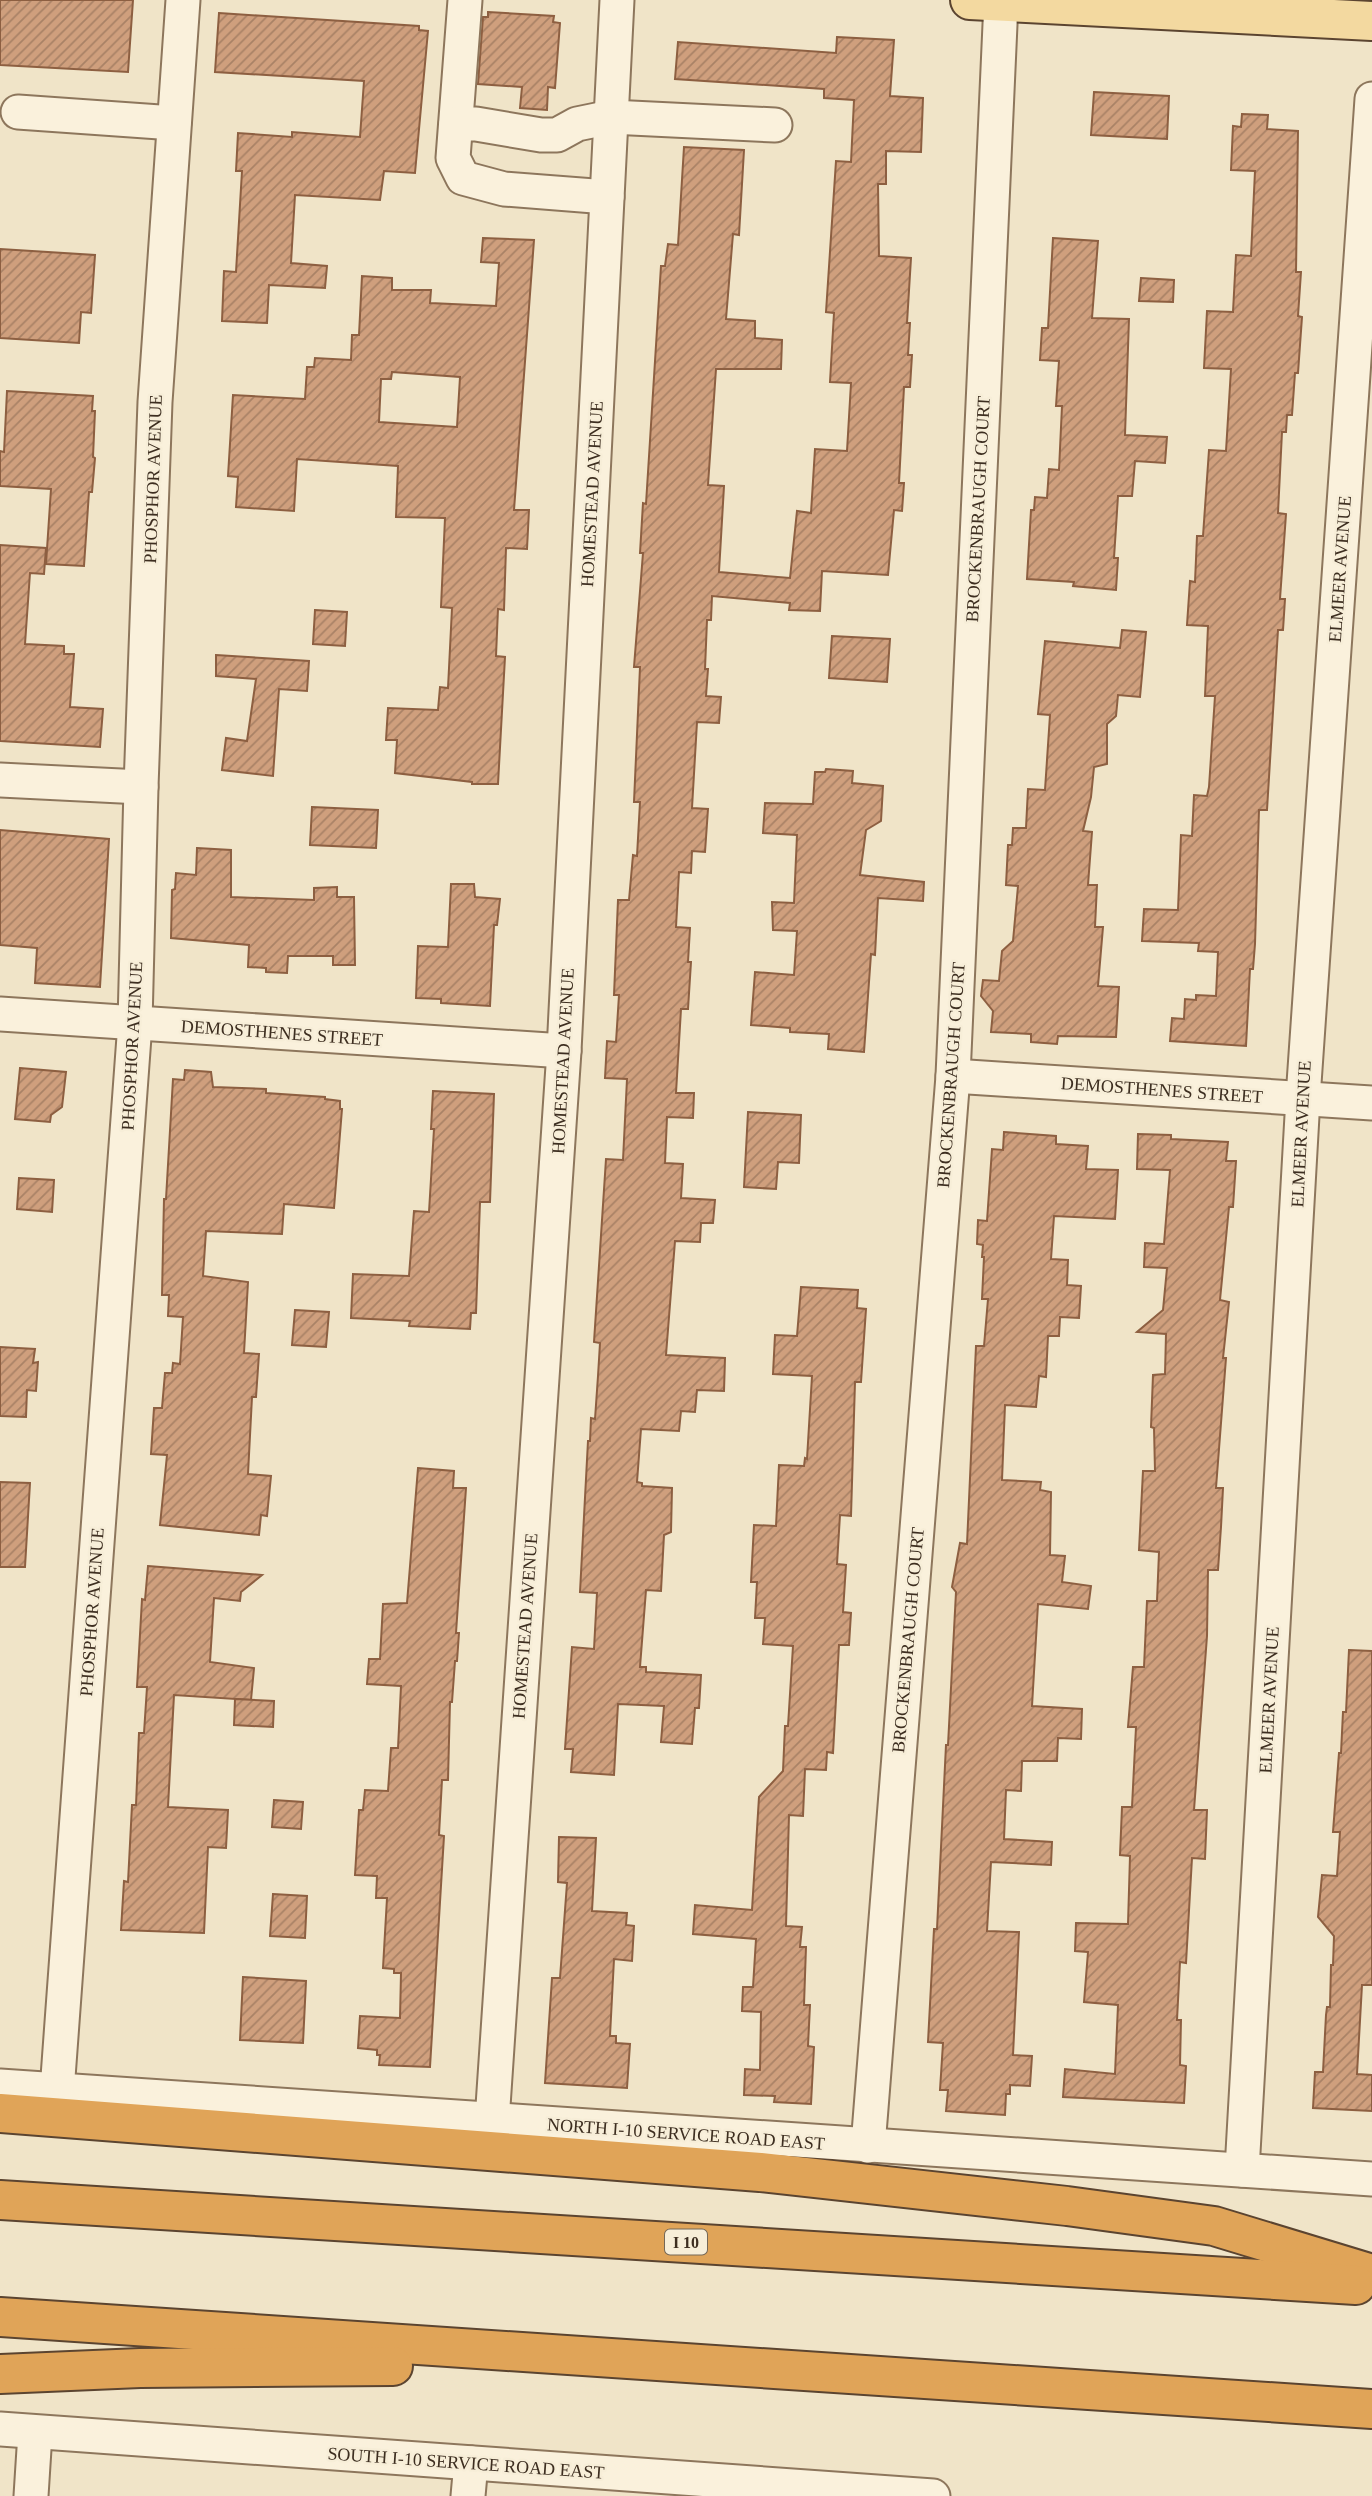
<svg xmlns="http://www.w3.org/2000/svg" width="1372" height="2496" font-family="'Times New Roman',serif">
<defs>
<pattern id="building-hatch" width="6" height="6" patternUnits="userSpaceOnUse" patternTransform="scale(1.75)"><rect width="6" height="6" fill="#cf9f7d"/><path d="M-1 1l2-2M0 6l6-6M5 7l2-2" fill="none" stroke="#a98266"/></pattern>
</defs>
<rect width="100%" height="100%" fill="#f0e4c8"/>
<g fill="url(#building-hatch)" stroke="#8d5f41" stroke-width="2" fill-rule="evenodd">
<polygon points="0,0 133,0 128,72 0,65"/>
<polygon points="488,12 554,16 553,22 560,23 555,88 548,87 547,110 520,108 522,87 478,84 483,17 488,17"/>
<polygon points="219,13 419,26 419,30 428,31 415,173 384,171 380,200 295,195 291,263 327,266 325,288 269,285 267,323 222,321 224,271 236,272 242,171 236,171 238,133 292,137 292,132 360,137 364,81 215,72"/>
<polygon points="837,37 894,40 890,96 923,98 921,152 886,151 886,184 878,184 879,256 911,258 907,323 910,323 908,355 912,355 910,387 904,387 899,483 904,483 902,511 894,510 888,575 822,571 820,611 789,610 790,603 712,596 711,620 707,620 705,669 708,669 706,696 721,697 719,723 697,722 692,808 708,809 705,852 692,851 691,873 679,872 676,927 690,928 688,962 691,962 688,1009 681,1009 676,1093 694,1093 693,1118 667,1117 665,1163 683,1164 681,1198 715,1200 713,1223 701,1223 700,1242 675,1241 666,1355 725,1358 724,1391 697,1390 695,1412 681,1411 679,1431 641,1429 637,1482 642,1483 642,1486 672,1488 671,1532 664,1535 661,1591 646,1590 640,1667 646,1667 646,1672 701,1675 699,1708 695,1708 692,1744 661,1742 664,1706 618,1704 614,1775 571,1772 573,1749 565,1749 572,1647 594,1649 597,1593 580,1592 588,1441 590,1441 591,1418 595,1419 598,1376 600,1343 594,1342 606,1159 623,1160 627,1079 605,1078 607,1041 616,1042 619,995 614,995 618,900 629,900 633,855 637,856 640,802 634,802 640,667 634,667 643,553 640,553 643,503 646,504 661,266 665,266 668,244 678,245 684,147 744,150 739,235 733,234 726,319 755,321 755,338 782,340 781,369 716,369 708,485 724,486 719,572 790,578 797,511 811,513 815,449 847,451 851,383 830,382 834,313 826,312 836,161 851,162 854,100 824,98 824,89 675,79 678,42 836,53"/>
<polygon points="1094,92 1169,96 1167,139 1091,135"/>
<polygon points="1242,114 1268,115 1267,129 1298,131 1296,272 1301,272 1298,316 1302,317 1298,373 1295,373 1292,415 1287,415 1286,432 1282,432 1278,513 1286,514 1280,599 1285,599 1283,630 1278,630 1267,810 1259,810 1255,944 1253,969 1250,969 1246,1046 1170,1041 1172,1018 1184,1019 1185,999 1196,1000 1196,995 1216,996 1218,952 1198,951 1199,943 1142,941 1144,909 1178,910 1181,835 1192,836 1194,795 1207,796 1209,787 1215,696 1205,696 1208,626 1187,625 1190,581 1195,582 1197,536 1203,536 1209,450 1226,451 1231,369 1204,368 1207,311 1233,312 1236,255 1251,256 1255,171 1231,170 1233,126 1241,127"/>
<path d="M 483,238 L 534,240 L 514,510 L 529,510 L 527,549 L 506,548 L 504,610 L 498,609 L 496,656 L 505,657 L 498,784 L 472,784 L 472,782 L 395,773 L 397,740 L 386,740 L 388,708 L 438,710 L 440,687 L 448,688 L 452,608 L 441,607 L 445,518 L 396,517 L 398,466 L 297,459 L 294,511 L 236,507 L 238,477 L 228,476 L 233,395 L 305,399 L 307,367 L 314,367 L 315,358 L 351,360 L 352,335 L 359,335 L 362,276 L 392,278 L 392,290 L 431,290 L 430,303 L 496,306 L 499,263 L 481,262 ZM 392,372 L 460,377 L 457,427 L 379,422 L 381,379 L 391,379 Z"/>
<polygon points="1053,238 1098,241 1092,318 1129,319 1125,435 1167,437 1165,463 1135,461 1132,496 1118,496 1114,558 1118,558 1116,590 1073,586 1074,582 1027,579 1031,510 1034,510 1035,497 1047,498 1049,469 1059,470 1062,406 1056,406 1059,361 1040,360 1042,328 1048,328"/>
<polygon points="0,249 95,255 91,313 81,312 79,343 0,338"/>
<polygon points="1141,278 1174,280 1173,302 1139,301"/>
<polygon points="7,391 93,396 92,411 95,411 93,457 95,458 92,492 89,492 84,566 46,564 51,489 0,486 0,451 4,452"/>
<polygon points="0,545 46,548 44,574 30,573 25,644 64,646 64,654 74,654 70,707 103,709 100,747 0,741"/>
<polygon points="315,610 347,612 345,646 313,644"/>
<polygon points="1122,630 1146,632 1140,697 1118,695 1116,716 1107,724 1107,764 1094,767 1091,797 1083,831 1092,832 1088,885 1097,885 1095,927 1103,927 1098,986 1119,987 1116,1037 1058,1036 1057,1044 1031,1042 1031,1034 991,1032 993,1011 981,996 983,980 999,981 1002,951 1013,941 1018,886 1006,885 1008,845 1012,845 1013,828 1026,828 1028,789 1045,790 1050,715 1038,714 1045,641 1120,648"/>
<polygon points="832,636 890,639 887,682 829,678"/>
<polygon points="216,655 309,661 307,691 279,689 273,776 222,770 226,738 247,741 256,679 216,676"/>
<polygon points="826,769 853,771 852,783 883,786 881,821 866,830 860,875 924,882 923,901 878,898 875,955 871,954 864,1052 828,1049 829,1034 790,1032 790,1028 751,1025 755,972 794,975 797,931 773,930 772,902 794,903 797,835 763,833 765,803 813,804 815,772 825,772"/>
<polygon points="312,807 378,810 376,848 310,845"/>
<polygon points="0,830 109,839 100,987 35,983 37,948 0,945"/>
<polygon points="197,848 231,850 231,897 314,900 314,888 337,887 337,897 354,897 355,965 333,965 333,956 288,956 287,973 266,972 266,968 248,967 249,945 171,938 172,890 175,889 176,873 196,875"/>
<polygon points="451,884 474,884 475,897 500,899 497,925 494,925 490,1006 441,1003 441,999 416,998 418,946 448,947"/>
<polygon points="20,1068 66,1072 62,1107 51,1115 50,1122 15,1119"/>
<polygon points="185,1070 211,1072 213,1087 266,1089 266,1093 325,1097 325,1099 340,1101 340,1109 342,1109 334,1208 284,1204 282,1234 206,1231 203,1276 248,1282 244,1353 259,1354 256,1397 252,1397 248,1474 271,1476 267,1516 261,1515 259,1535 160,1525 167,1455 151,1454 154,1408 162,1408 165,1373 172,1373 173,1363 180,1364 183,1317 168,1316 169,1295 162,1295 164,1199 166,1199 173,1079 184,1080"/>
<polygon points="433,1091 494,1094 490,1202 480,1202 476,1313 471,1313 470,1329 409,1326 410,1321 351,1318 353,1274 409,1276 414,1211 429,1212 434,1129 431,1129"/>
<polygon points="748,1112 801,1115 799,1163 778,1162 776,1189 744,1187"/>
<polygon points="1004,1132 1056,1136 1056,1144 1088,1146 1086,1169 1118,1170 1115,1219 1054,1216 1051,1259 1068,1260 1067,1285 1081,1286 1079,1318 1060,1317 1059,1336 1048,1336 1046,1377 1039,1376 1036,1407 1005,1405 1002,1480 1041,1482 1040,1490 1051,1492 1050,1555 1065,1556 1062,1582 1091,1586 1088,1609 1038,1604 1032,1706 1082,1709 1081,1739 1058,1738 1057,1761 1022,1761 1021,1791 1006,1790 1004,1839 1052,1842 1051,1865 991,1862 987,1931 1019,1932 1013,2055 1032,2056 1030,2086 1010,2085 1010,2094 1006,2094 1005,2115 946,2111 948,2090 940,2090 943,2043 928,2042 934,1929 937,1929 946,1745 948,1745 956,1592 952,1587 960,1543 967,1544 976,1346 984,1346 988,1299 982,1299 984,1257 982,1257 983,1245 977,1244 978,1220 987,1221 992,1149 1003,1150"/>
<polygon points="1138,1134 1171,1135 1171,1139 1228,1142 1226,1161 1236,1161 1233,1207 1229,1207 1220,1300 1229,1302 1223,1358 1226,1358 1216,1488 1223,1488 1221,1527 1218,1570 1208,1570 1207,1636 1194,1810 1207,1810 1205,1859 1192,1858 1186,1963 1180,1962 1177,2020 1181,2020 1180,2065 1186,2066 1184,2103 1063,2097 1065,2069 1115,2074 1118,2005 1084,2002 1088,1952 1075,1951 1076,1923 1128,1924 1130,1856 1120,1855 1122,1807 1132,1807 1136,1727 1128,1727 1133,1667 1144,1667 1147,1601 1157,1601 1159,1552 1139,1550 1143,1471 1155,1471 1154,1428 1151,1427 1153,1375 1165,1374 1166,1334 1137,1332 1163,1310 1167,1268 1144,1267 1145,1243 1164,1244 1170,1170 1137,1169"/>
<polygon points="19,1178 54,1180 52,1212 17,1209"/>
<polygon points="801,1287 858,1290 857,1308 866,1309 861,1382 855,1382 851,1516 840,1515 837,1564 846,1565 843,1612 851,1613 849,1645 839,1645 833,1753 827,1752 826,1770 805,1769 803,1816 789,1815 786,1926 802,1927 800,1947 806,1947 804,2005 810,2005 808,2046 814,2047 811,2104 774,2102 775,2096 744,2095 745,2069 760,2070 761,2012 742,2011 743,1987 753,1987 756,1939 693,1934 695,1905 752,1910 759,1797 783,1771 785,1726 788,1726 793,1646 763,1644 765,1618 755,1618 757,1582 751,1582 754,1525 776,1526 779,1465 804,1466 805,1458 807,1459 812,1376 773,1374 775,1335 797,1336"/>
<polygon points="295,1310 329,1312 326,1347 292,1345"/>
<polygon points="0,1347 35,1349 33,1363 38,1362 36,1391 27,1390 26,1417 0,1416"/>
<polygon points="418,1468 454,1471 453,1488 466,1488 456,1633 459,1633 457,1661 455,1661 452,1702 450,1702 448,1780 442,1780 439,1835 444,1836 430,2067 379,2065 380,2055 377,2055 377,2050 358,2048 360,2016 400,2018 401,1973 394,1973 394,1969 383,1968 387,1898 376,1898 377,1876 355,1875 359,1810 363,1810 365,1790 388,1791 391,1748 398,1748 401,1686 367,1684 369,1659 380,1659 383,1604 407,1603"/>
<polygon points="0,1482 30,1483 25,1567 0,1567"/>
<polygon points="148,1566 262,1575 241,1592 240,1601 214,1598 210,1662 254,1668 251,1700 174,1695 168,1807 228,1810 226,1848 208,1847 204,1933 121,1930 124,1881 128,1882 132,1805 136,1805 139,1733 144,1733 147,1687 137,1687 142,1599 145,1600"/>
<polygon points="1349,1650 1372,1651 1372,1985 1362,1985 1357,2074 1372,2075 1372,2111 1313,2108 1315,2072 1323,2072 1326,2015 1327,2007 1330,2007 1331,1965 1333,1965 1334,1936 1318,1917 1322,1875 1337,1876 1340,1832 1333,1832 1339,1753 1341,1753 1343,1712 1346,1712"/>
<polygon points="235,1699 274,1701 273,1727 234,1725"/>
<polygon points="274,1800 303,1802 301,1829 272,1827"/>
<polygon points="559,1837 596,1838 592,1911 627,1913 626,1925 634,1926 632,1961 614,1959 610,2036 616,2036 616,2043 630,2044 627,2088 545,2083 552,1978 560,1978 567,1883 558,1882"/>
<polygon points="273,1894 307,1896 305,1938 270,1936"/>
<polygon points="243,1977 306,1981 303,2043 240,2040"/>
</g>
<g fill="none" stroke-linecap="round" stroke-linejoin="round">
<defs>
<g id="minor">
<polyline points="465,0 453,158 463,178 504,189 607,197"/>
<polyline points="18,112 174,123"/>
<polyline points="456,124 476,124 541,135 557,135 577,124 611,117 775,125"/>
<polyline points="0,780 141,787"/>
<polyline points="0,1014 564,1051"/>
<polyline points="953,1076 1372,1103"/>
<polyline points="0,2086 1372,2179"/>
<polyline points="57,2091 135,1023 141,787 155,402 183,0"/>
<polyline points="492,2121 564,1051 617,0"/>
<polyline points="868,2146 953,1076 1001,2"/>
<polyline points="1242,2170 1303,1098 1372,99"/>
<polyline points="0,2429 933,2496"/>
<polyline points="31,2496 35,2433"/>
<polyline points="468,2496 471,2463"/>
</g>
<polyline id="major" points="970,0 1372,21"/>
<g id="highway">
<polyline points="0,2113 760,2172 1067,2206 1214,2226 1372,2274"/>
<polyline points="0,2200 1356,2285"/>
<polyline points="0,2317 1372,2409"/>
<polyline points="0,2374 140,2368 393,2366"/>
</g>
</defs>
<use href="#minor" stroke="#8d765c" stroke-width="37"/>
<use href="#major" stroke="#5b4430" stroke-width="42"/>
<use href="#highway" stroke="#5b4430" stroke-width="42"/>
<use href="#minor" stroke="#faf1dc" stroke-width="33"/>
<use href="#major" stroke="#f3d9a0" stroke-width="38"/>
<use href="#highway" stroke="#e0a458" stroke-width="38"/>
</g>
<g text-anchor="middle" stroke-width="5" stroke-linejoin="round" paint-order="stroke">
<rect fill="#f7eed8" stroke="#756857" stroke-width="2" x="665" y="2229.5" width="42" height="25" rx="5"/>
<g font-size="16" font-weight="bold" fill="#3d2e20">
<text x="686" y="2248">I 10</text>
</g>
<g font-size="18" fill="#3d2e20" stroke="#f7eed8">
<text transform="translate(153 479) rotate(-88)" y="6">PHOSPHOR AVENUE</text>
<text transform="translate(592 494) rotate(-87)" y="6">HOMESTEAD AVENUE</text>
<text transform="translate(978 509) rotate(-87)" y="6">BROCKENBRAUGH COURT</text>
<text transform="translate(1340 569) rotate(-86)" y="6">ELMEER AVENUE</text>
<text transform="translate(282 1033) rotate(4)" y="6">DEMOSTHENES STREET</text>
<text transform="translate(132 1046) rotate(-87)" y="6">PHOSPHOR AVENUE</text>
<text transform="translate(563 1061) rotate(-87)" y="6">HOMESTEAD AVENUE</text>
<text transform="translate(951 1075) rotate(-86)" y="6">BROCKENBRAUGH COURT</text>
<text transform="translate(1162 1090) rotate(4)" y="6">DEMOSTHENES STREET</text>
<text transform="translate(1301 1134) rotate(-87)" y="6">ELMEER AVENUE</text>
<text transform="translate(92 1612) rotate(-86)" y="6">PHOSPHOR AVENUE</text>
<text transform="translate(525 1626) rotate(-86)" y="6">HOMESTEAD AVENUE</text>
<text transform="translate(908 1640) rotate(-85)" y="6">BROCKENBRAUGH COURT</text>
<text transform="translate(1269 1700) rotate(-87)" y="6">ELMEER AVENUE</text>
<text transform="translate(686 2134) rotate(4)" y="6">NORTH I-10 SERVICE ROAD EAST</text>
<text transform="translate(466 2463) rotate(4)" y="6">SOUTH I-10 SERVICE ROAD EAST</text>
</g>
</g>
</svg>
